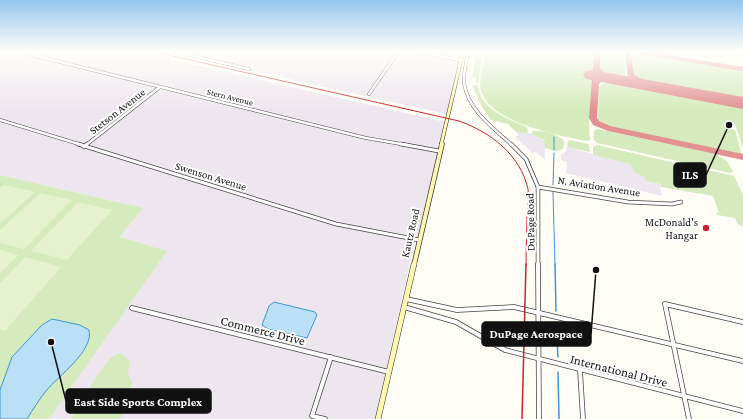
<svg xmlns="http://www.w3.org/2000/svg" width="743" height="419" font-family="'Crimson Pro',serif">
<rect width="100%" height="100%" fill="#fffdf5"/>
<g fill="#eee6ef">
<polygon points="0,52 139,52 445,122 417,238 335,223 0,119"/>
<polygon points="167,52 461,52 446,114"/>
<polygon points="0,121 334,225 415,241 375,419 49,419 166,251 120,237 143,208 0,175"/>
<polygon points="520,131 536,135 545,141 545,160 536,152 532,153 515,137 519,135 516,132"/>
<polygon points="567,147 630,164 645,177 645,181 660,184 662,196 566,173 567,162 561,160 561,155 566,151"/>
</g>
<g fill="#d5ebbd">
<polygon points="477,52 483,52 478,83 475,81 477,79 472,77"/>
<path d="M 485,52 L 594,52 L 592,73 L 590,72 L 590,76 L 592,77 L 589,126 L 590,140 L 586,141 C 558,135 491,123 481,91 C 478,80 484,63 485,52 Z"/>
<path d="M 600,52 L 624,53 L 625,76 C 618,80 602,74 600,65 C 599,61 600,56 600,52 Z"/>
<polygon points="639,53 743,70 743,101 644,81 633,72 632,55"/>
<polygon points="607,82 616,82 743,106 743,149 735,124 724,123 725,127 735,130 742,155 605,125 598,120 599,87"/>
<path d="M 472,85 L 478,86 C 482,111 507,118 527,127 L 528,133 L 516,132 L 508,124 L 491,120 L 480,103 Z"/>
<polygon points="597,129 716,154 727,161 733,172 730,173 597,143 594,140 594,131"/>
<path d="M 533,131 C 542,130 558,134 564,141 L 563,149 L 556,151 L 545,148 L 545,144 L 543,142 L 545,140 L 531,134 Z"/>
<polygon points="570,140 589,144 590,152 567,147 568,141"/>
<polygon points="597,145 734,176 743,195 743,227 738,224 735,218 717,215 716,212 719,213 713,196 661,187 660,184 645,181 645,177 635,173 630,164 593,155 593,147"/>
<polygon points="0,175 143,208 120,237 167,251 49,419 0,419"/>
<polygon points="120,353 130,360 128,374 132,381 127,409 120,419 71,419 83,397 110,358"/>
</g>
<g fill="#e6f2cf">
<polygon points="4,185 35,192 0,224 0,188"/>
<polygon points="40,193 72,200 24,249 0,243 0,230"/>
<polygon points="78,202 112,210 67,260 31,251"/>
<polygon points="0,250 18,255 0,273"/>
<polygon points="25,257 61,267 5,331 0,329 0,283"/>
</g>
<g fill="#b9e0f7" stroke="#3f96cf">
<polygon points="274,302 315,312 317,315 307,338 268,329 262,325 269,306"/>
<path d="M 52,319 L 80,325 L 89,330 C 94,351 58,376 46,391 C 39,400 33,409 27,419 L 0,419 L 0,390 L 12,357 L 42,325 Z"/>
</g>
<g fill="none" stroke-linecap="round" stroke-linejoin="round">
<g stroke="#3f96cf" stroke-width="1">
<polyline points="554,137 554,150"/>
<polyline points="553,185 554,153"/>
<polyline points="553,192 555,265"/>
</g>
<g stroke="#3f96cf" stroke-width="1.5">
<polyline points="555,264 556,311"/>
<polyline points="556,323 558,357"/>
<polyline points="558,372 559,419"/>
</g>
<g fill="#e29292" fill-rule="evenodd">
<polygon points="594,52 600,52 600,68 604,72 613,78 602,81 599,84 597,118 599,121 610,126 743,154 743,160 608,131 593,125 589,118"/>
<path d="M 628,52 L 631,54 L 634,74 L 640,78 L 655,84 L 655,88 C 646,89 635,82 628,77 L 625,54 Z"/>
<polygon points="637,52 650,52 743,67 743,71 640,54"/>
</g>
<polygon fill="#e29292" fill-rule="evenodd" points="592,70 743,97 743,109 586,79 583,75 586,71"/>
<defs>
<g id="street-far2">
<polyline points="20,52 366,138 407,145"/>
<polyline points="176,52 249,69"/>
<polyline points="417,52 461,60"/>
<path d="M 468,52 C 467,61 463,73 464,83 C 468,110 493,128 512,145"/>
<polyline points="369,94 398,52"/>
<polyline points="0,120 82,145"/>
<polyline points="86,145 160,87"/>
</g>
<g id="street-far1">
<polyline points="78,144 336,224 419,240"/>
<polyline points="401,144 439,151"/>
<polyline points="511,144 526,159 538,187 538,265"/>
<polyline points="84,147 87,144"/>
<polyline points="538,187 628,202 672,204 681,202"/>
</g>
<g id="street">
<polyline points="538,264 539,419"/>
<polyline points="406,299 457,310 514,307 743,361"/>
<polyline points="404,307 456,322 505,350 743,411"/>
<polyline points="132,308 389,372"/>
<polyline points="580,370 583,419"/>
<polyline points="325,419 312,416 331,357"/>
<polyline points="689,419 665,304 743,322"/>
</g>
<polyline id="secondary-far2" points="441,145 463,52"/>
<polyline id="secondary-far1" points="414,265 442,144"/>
<polyline id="secondary" points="378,419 414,264"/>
</defs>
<use href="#street-far2" stroke="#444" stroke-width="3.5"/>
<use href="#street-far1" stroke="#444" stroke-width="4.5"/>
<use href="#street" stroke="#444" stroke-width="5.5"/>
<use href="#secondary-far2" stroke="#333" stroke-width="4"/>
<use href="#secondary-far1" stroke="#333" stroke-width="5.5"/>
<use href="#secondary" stroke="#333" stroke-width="6"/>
<use href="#street-far2" stroke="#fff" stroke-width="2.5"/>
<use href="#street-far1" stroke="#fff" stroke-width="3"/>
<use href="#street" stroke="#fff" stroke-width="4"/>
<use href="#secondary-far2" stroke="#fff6b0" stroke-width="3"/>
<use href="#secondary-far1" stroke="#fff6b0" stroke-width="4"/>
<use href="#secondary" stroke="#fff6b0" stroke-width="5"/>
<path stroke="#c4262e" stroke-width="1" d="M 155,52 L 459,121 C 490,132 520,154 528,189 C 529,196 528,206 527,213 C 527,231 526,248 526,265"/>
<polyline stroke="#c4262e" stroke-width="1.5" points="522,419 526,264"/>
</g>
<linearGradient id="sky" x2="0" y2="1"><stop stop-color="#95c6ee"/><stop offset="0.47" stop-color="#fffefa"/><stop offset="1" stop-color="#fffefa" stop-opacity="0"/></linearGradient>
<rect width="743" height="110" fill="url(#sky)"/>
<circle fill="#c4262e" stroke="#fff" stroke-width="1.5" cx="706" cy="228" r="4"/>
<g text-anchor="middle" stroke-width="4" stroke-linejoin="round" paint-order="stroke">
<g font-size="9" fill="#111" stroke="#fff">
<text transform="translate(230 97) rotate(14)" y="3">Stern Avenue</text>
</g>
<g font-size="11" fill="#111" stroke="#fff">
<text transform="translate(117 111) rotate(-38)" y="4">Stetson Avenue</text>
<text transform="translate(211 176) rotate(17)" y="4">Swenson Avenue</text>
<text transform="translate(599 186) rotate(9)" y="4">N. Aviation Avenue</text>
<text transform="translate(530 222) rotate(-91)" y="4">DuPage Road</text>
<text transform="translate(410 233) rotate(-77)" y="4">Kautz Road</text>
</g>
<g font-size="11" fill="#111" stroke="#fff" text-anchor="end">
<text x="698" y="226">McDonald's<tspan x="698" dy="13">Hangar</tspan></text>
</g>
<g font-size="13" fill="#111" stroke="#fff">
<text transform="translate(263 330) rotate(14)" y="5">Commerce Drive</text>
<text transform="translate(619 370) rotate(14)" y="5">International Drive</text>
</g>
</g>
<path fill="none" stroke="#111" stroke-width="1.5" d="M729 125L706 175M596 270L591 334M51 342L66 401"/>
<g fill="#111" stroke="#fff" stroke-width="1.5">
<circle cx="729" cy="125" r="4"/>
<circle cx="596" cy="270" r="4"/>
<circle cx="51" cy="342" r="4"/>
</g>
<g fill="#111" stroke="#111" stroke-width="1.5">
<rect x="674" y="163" width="32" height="24" rx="4"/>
<rect x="482" y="322" width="109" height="24" rx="4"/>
<rect x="66" y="389" width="145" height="24" rx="4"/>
</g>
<g font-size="12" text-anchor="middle" font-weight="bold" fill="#fff">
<text x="690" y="179">ILS</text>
<text x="536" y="338">DuPage Aerospace</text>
<text x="138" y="406">East Side Sports Complex</text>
</g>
</svg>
